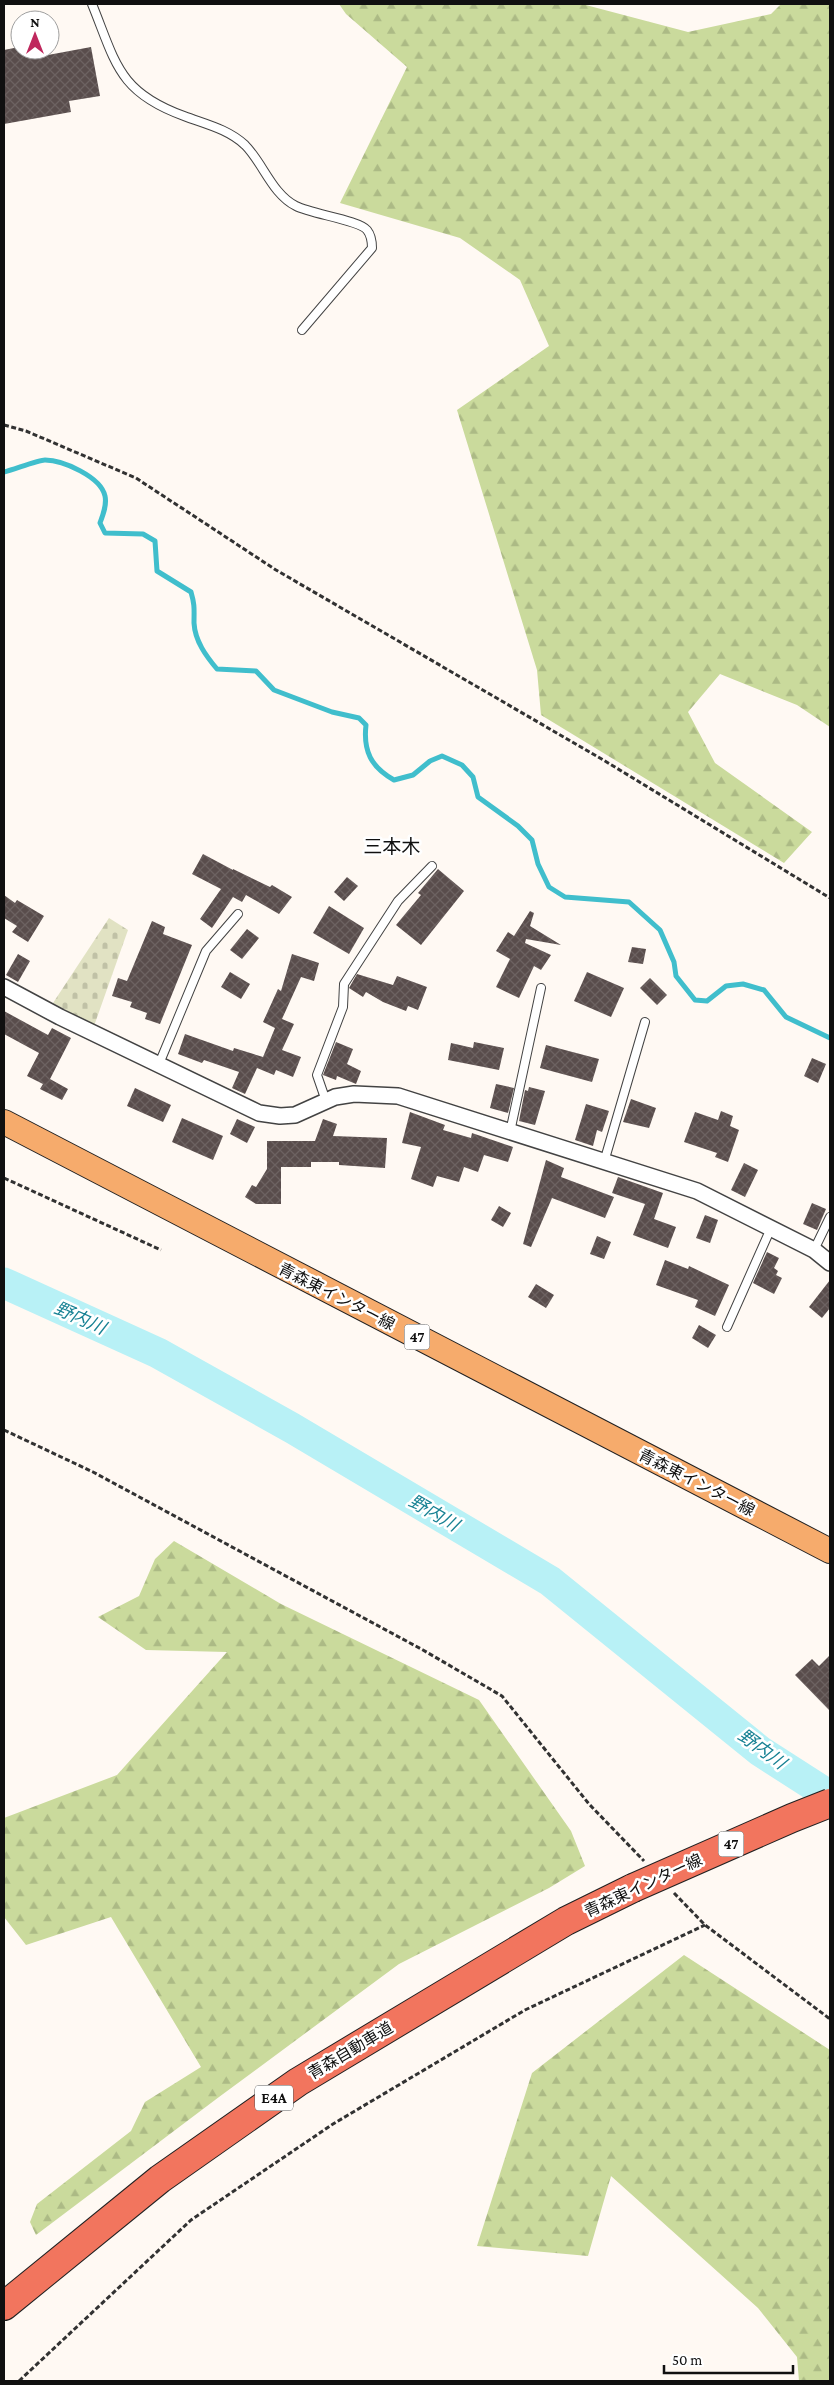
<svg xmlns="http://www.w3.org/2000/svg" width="834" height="2385" font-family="'Crimson Pro','Noto Sans JP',serif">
<defs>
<pattern id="forest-firs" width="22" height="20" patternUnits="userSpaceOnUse" patternTransform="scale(1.25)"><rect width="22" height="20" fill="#cada9c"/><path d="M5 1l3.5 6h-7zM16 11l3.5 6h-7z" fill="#acba85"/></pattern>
<pattern id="cemetery-stones" width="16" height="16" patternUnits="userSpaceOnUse" patternTransform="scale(1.25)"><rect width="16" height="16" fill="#e1e2c3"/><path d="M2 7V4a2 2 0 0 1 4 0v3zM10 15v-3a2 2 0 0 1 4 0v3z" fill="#c0c1a6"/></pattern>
<pattern id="building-cross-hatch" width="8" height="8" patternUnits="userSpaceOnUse" patternTransform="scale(1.25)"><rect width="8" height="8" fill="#594d4c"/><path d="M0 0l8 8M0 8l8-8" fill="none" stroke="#6c6261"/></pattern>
</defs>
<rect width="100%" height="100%" fill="#fff9f3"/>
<g fill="url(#forest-firs)">
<polygon points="339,4 582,4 688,32 771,14 781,4 830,4 830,727 797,705 720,674 688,712 715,763 812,832 784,863 541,715 537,670 457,410 549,346 520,280 460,238 340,203 407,67 346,14"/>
<polygon points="174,1541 281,1604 479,1700 571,1831 585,1866 549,1888 399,1964 219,2097 36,2235 30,2222 37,2204 131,2131 145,2102 201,2067 111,1917 26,1945 4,1917 4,1818 117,1775 227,1652 146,1650 98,1617 139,1596 155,1559"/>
<polygon points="684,1955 830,2050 830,2381 799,2381 797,2357 758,2308 611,2176 588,2256 477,2246 532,2073"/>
</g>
<polygon fill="url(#cemetery-stones)" points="109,918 128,930 94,1026 53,1003"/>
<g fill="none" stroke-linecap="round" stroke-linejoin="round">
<path stroke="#40becc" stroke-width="5" d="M 4,472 C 13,470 38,460 45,460 C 63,460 101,477 105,496 C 107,505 103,515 100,523 L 105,533 L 143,534 L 155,541 L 157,571 L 191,592 C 195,606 194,609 194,623 C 195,641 206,656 217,669 L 256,671 L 274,690 L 332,712 L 359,718 L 366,725 C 363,751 371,767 394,780 L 413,775 L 430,761 L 442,756 L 462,765 L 473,777 L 478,797 L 518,826 L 532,840 L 538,864 L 549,887 L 565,897 L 629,902 L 660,930 L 674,962 L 676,976 L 695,1000 L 707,1001 L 726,986 L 743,984 L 764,990 L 786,1017 L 830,1038"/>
<polyline stroke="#b8f1f6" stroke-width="31" points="4,1283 158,1353 292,1428 550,1581 760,1751 830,1796"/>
</g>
<g fill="url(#building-cross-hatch)">
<polygon points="19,47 20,50 47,50 48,55 91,47 100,96 69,101 71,112 4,124 4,50"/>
<polygon points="203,854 233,870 233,869 270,887 272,885 292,897 279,914 246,895 242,902 233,897 212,928 200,919 221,889 192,874"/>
<polygon points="438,869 464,891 421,945 396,925 421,895 418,893"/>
<polygon points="347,877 358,886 344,901 334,892"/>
<polygon points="4,895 15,903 17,900 44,916 28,942 12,932 17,926 4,918"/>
<polygon points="329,906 364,928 349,954 313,933"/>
<polygon points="530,911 534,913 530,926 561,945 526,939 525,943 551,955 541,970 534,966 519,998 496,987 510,959 496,951 508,932 514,936"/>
<polygon points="152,921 165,927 163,934 192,945 160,1024 145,1019 147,1013 130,1007 132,1002 112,996 118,978 127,981"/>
<polygon points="247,929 259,938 242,959 230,950"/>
<polygon points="632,947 646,949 643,964 628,962"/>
<polygon points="18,954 30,961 18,982 6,975"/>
<polygon points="292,954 319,963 314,981 301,977 282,1019 294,1024 282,1050 301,1057 293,1077 276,1070 274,1075 257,1068 245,1094 232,1088 239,1072 204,1060 202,1063 178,1054 185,1034 233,1051 234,1048 263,1057 275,1028 263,1022 278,989 281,991"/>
<polygon points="230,972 250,984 241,999 221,987"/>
<polygon points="587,972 624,988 611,1017 574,1001"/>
<polygon points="357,974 393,985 397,976 427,987 418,1010 408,1006 406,1011 383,1002 366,992 363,997 349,988"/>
<polygon points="650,978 667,995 657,1005 640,988"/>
<polygon points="4,1011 48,1035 52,1028 71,1038 50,1079 68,1089 62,1100 40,1089 43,1084 27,1076 39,1053 4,1034"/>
<polygon points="336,1042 353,1049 347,1064 361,1071 356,1084 337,1076 336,1080 323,1075"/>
<polygon points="474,1042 504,1048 499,1070 448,1060 451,1043 473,1048"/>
<polygon points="546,1045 599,1059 592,1082 540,1068"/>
<polygon points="812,1058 826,1064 818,1083 804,1076"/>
<polygon points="496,1084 514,1088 508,1113 490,1108"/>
<polygon points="529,1087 545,1091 535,1125 519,1121 525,1090 528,1091"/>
<polygon points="135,1088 171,1105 163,1122 127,1106"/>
<polygon points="631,1099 656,1108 649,1128 623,1122"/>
<polygon points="586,1104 609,1111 602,1132 597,1130 593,1146 575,1140"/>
<polygon points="721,1111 733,1116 730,1126 739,1130 728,1162 715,1157 717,1153 684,1142 695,1112 718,1120"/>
<polygon points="410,1112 445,1125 443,1130 471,1138 472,1133 513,1147 508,1162 484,1155 478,1172 464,1167 459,1182 437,1176 433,1187 411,1179 421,1147 402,1143"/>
<polygon points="182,1118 223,1136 213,1160 172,1142"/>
<polygon points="237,1119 255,1127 247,1143 230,1134"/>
<polygon points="323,1119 337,1124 333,1136 387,1138 385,1168 339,1165 339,1162 311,1162 311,1167 281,1167 281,1204 256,1204 245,1197 252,1185 256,1187 267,1169 267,1141 315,1141"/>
<polygon points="546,1160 564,1168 561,1177 614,1197 605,1218 552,1198 531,1247 523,1244"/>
<polygon points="744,1163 758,1170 745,1197 731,1190"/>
<polygon points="618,1177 663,1193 654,1219 676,1227 668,1248 633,1235 645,1204 612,1193"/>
<polygon points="812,1203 826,1209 817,1230 803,1224"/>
<polygon points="499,1206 511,1213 503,1227 491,1220"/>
<polygon points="705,1215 718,1220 710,1243 696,1238"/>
<polygon points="597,1236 611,1242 604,1259 590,1254"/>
<polygon points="767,1252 779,1258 774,1268 778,1271 776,1275 782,1278 774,1294 753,1283"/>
<polygon points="665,1260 688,1269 689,1266 729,1285 715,1316 695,1307 698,1300 656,1285"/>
<polygon points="830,1280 830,1308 822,1318 809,1307"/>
<polygon points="536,1284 554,1295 546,1308 528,1297"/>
<polygon points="699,1325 716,1335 708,1348 692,1338"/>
<polygon points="830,1655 830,1711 795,1675 812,1659 819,1666"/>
</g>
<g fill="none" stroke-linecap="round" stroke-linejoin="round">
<defs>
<g id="service">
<path d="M 92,4 C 116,63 118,92 184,116 C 205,124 228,129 245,145 C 263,163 272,194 296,206 C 311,214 359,220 367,230 C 371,235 372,242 372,248 L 302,330"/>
<polyline points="159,1064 206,951 238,914"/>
<polyline points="326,1101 317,1075 343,1007 344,984 398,901 432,866"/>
<polyline points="510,1132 541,988"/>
<polyline points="604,1162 645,1022"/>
<polyline points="814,1250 830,1217"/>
<polyline points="727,1327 771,1228"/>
</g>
<polyline id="minor" points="4,987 60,1017 259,1113 280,1116 295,1115 335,1097 354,1094 398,1096 697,1191 814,1250 830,1263"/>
<polyline id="primary" points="4,1122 830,1551"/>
<polyline id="motorway" points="4,2306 160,2179 298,2082 566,1921 633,1888"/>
</defs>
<use href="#service" stroke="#434343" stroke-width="10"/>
<use href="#minor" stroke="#434343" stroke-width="18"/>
<use href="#primary" stroke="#212121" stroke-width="26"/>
<use href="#motorway" stroke="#212121" stroke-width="30"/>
<g stroke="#323232" stroke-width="3" stroke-dasharray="5 2.5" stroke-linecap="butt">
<polyline points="4,425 26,431 136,478 276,570 605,761 830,898"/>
<polyline points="4,1178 161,1250"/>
<polyline points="4,1430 93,1472 423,1650 502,1696 589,1804 644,1861"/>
<polyline points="674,1893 705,1925 830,2019"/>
<polyline points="19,2381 191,2220 333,2124 525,2010 705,1925"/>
</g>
<use href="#service" stroke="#fff" stroke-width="8"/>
<use href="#minor" stroke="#fff" stroke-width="15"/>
<use href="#primary" stroke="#f6ab6c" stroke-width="24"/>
<use href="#motorway" stroke="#f2755e" stroke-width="28"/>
<defs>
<polyline id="motorway-bridge" points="633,1888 792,1818 830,1803"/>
</defs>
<use href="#motorway-bridge" stroke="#212121" stroke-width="30" stroke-linecap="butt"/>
<use href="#motorway-bridge" stroke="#f2755e" stroke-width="28"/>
</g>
<g text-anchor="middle" stroke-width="5" stroke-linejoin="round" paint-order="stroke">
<g fill="#fff" stroke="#585858" stroke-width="1">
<rect x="404.5" y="1324.5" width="25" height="25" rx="4"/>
<rect x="718.5" y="1831.5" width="25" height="25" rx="4"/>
<rect x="255" y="2085.5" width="38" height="25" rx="4"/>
</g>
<g font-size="15" font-weight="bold" fill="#101010">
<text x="417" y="1342">47</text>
<text x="731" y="1849">47</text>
<text x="274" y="2103">E4A</text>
</g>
<g font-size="16" fill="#101010" stroke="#fff">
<text transform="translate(337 1296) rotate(27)" y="6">青森東インター線</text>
<text transform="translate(697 1482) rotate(27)" y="6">青森東インター線</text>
<text transform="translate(643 1885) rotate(-25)" y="6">青森東インター線</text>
<text transform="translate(350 2050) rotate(-31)" y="6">青森自動車道</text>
</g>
<g font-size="18" font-style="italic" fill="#188294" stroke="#fff">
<text transform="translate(80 1318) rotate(24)" y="6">野内川</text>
<text transform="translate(434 1513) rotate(30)" y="6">野内川</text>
<text transform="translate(762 1749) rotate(36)" y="6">野内川</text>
</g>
<g font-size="19" fill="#101010" stroke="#fff">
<text x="392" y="853">三本木</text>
</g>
</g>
<rect width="834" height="2385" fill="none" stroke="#101010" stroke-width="10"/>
<g transform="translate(35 35)"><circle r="24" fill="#ffffff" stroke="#9f9f9f"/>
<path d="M0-4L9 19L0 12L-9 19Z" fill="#bf285d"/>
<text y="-8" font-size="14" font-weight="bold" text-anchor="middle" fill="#101010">N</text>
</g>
<path d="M664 2365v8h129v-8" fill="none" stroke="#101010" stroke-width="2.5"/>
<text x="672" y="2365" font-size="15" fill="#101010" stroke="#ffffff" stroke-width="4" paint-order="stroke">50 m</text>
</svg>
